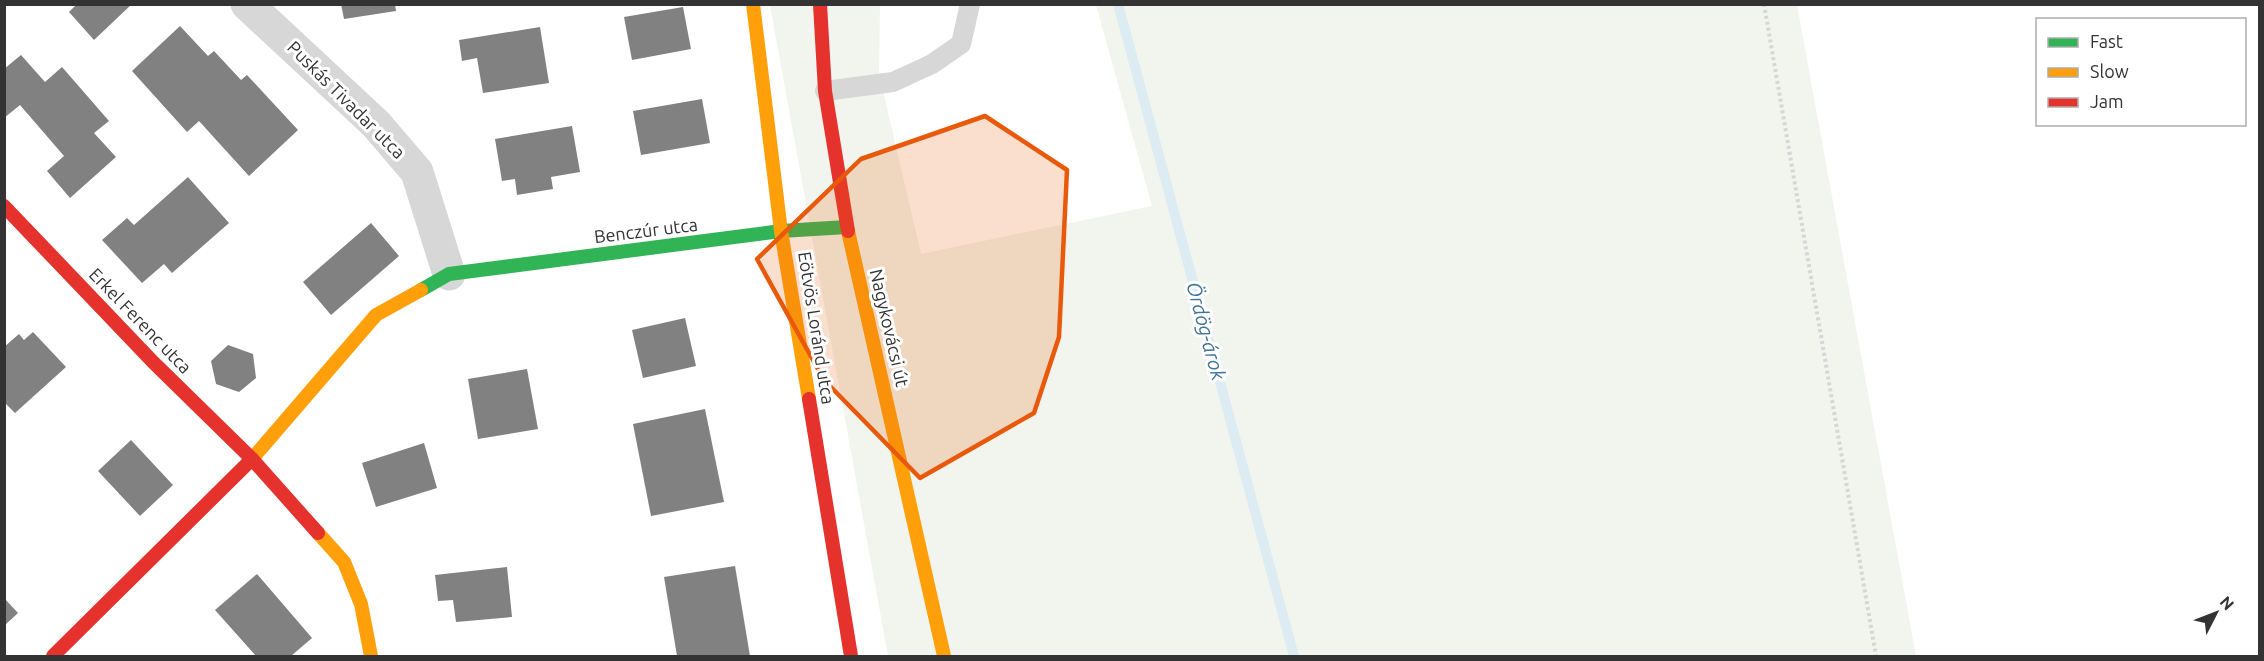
<svg xmlns="http://www.w3.org/2000/svg" width="2264" height="661" font-family="Ubuntu,sans-serif">
<rect width="100%" height="100%" fill="#fff"/>
<polygon fill="#f1f5ed" points="770,5 880,5 879,74 921,254 1152,206 1096,5 1797,5 1916,656 888,656"/>
<g fill="none" stroke-linecap="round" stroke-linejoin="round">
<polyline stroke="#ddebf3" stroke-width="10" points="1118,4 1294,656"/>
</g>
<g fill="#818181">
<polygon points="77,4 132,4 94,40 69,12"/>
<polygon points="341,4 395,4 396,11 344,19"/>
<polygon points="683,7 691,49 632,60 624,17"/>
<polygon points="180,26 208,56 214,51 241,80 247,75 298,130 249,176 199,121 187,132 132,71"/>
<polygon points="540,27 549,83 483,93 477,58 462,61 459,40"/>
<polygon points="21,55 45,82 62,67 109,121 94,133 116,157 70,198 47,171 64,156 20,105 4,118 4,69"/>
<polygon points="702,99 710,143 641,155 633,111"/>
<polygon points="572,126 580,172 551,177 553,189 517,195 515,179 502,181 495,139"/>
<polygon points="188,177 229,223 172,273 164,264 142,283 102,240 127,218 134,225"/>
<polygon points="371,223 399,256 331,315 303,282"/>
<polygon points="685,318 696,366 643,378 632,330"/>
<polygon points="33,332 66,367 15,413 4,402 4,347 19,334 24,340"/>
<polygon points="228,345 253,354 256,378 239,392 216,384 211,361"/>
<polygon points="527,369 538,429 478,439 468,379"/>
<polygon points="705,409 724,502 651,516 633,424"/>
<polygon points="131,440 173,485 140,516 98,471"/>
<polygon points="424,443 437,488 376,507 362,463"/>
<polygon points="735,566 750,656 677,656 664,577"/>
<polygon points="507,567 512,617 456,622 453,600 438,601 435,575"/>
<polygon points="257,574 312,638 291,656 256,656 215,610"/>
<polygon points="4,598 18,613 4,626"/>
</g>
<g fill="none" stroke-linecap="round" stroke-linejoin="round">
<polyline stroke="#d6d6d6" stroke-width="4" stroke-dasharray="3 3" stroke-linecap="butt" points="1764,4 1876,656"/>
<polyline stroke="#d7d7d7" stroke-width="20" points="825,91 893,82 932,64 961,44 970,4"/>
<polyline stroke="#d7d7d7" stroke-width="33" points="247,4 376,124 417,172 449,274"/>
<polyline stroke="#30b455" stroke-width="14" points="421,290 449,274 781,231 847,227"/>
<g stroke="#ff9f0a" stroke-width="14">
<polyline points="753,4 781,231 809,399"/>
<polyline points="848,231 944,656"/>
<polyline points="252,459 376,315 421,290"/>
<polyline points="318,533 344,562 361,604 371,656"/>
</g>
<g stroke="#e5322d" stroke-width="14">
<polyline points="820,4 825,91 848,231"/>
<polyline points="4,206 153,362 252,459 318,533"/>
<polyline points="809,399 851,656"/>
<polyline points="53,656 252,459"/>
</g>
</g>
<path fill="#e8590c" fill-opacity="0.2" stroke="#e8590c" stroke-width="4.5" stroke-linejoin="round" d="M 985,116 L 1067,170 L 1059,337 L 1034,413 L 920,478 L 824,380 L 757,259 L 861,159 Z"/>
<g text-anchor="middle" stroke-width="6" stroke-linejoin="round" paint-order="stroke">
<g font-size="18" fill="#333" stroke="#fff">
<text transform="translate(346 100) rotate(45)" y="6">Puskás Tivadar utca</text>
<text transform="translate(646 231) rotate(-7)" y="6">Benczúr utca</text>
<text transform="translate(140 321) rotate(46)" y="6">Erkel Ferenc utca</text>
<text transform="translate(816 328) rotate(81)" y="6">Eötvös Loránd utca</text>
<text transform="translate(889 328) rotate(77)" y="6">Nagykovácsi út</text>
</g>
<g font-size="20" font-style="italic" fill="#3f7597" stroke="#fff">
<text transform="translate(1206 331) rotate(75)" y="7">Ördög-árok</text>
</g>
</g>
<rect width="2264" height="661" fill="none" stroke="#333333" stroke-width="12"/>
<rect x="2036" y="18" width="210" height="108" fill="#ffffff" stroke="#adadad" stroke-width="1.5"/>
<rect x="2048" y="38" width="30" height="9" fill="#30b455" stroke="#adadad" stroke-width="1.5"/>
<text x="2090" y="48" font-size="18" fill="#333333">Fast</text>
<rect x="2048" y="68" width="30" height="9" fill="#ff9f0a" stroke="#adadad" stroke-width="1.5"/>
<text x="2090" y="78" font-size="18" fill="#333333">Slow</text>
<rect x="2048" y="98" width="30" height="9" fill="#e5322d" stroke="#adadad" stroke-width="1.5"/>
<text x="2090" y="108" font-size="18" fill="#333333">Jam</text>
<g transform="translate(2216 613) rotate(48)" stroke="#ffffff" stroke-width="4.5" paint-order="stroke">
<path d="M0-4.5L10 22L0 15L-10 22Z" fill="#333333"/>
<text y="-9" font-size="16" font-weight="bold" text-anchor="middle" fill="#333333">N</text>
</g>
</svg>
